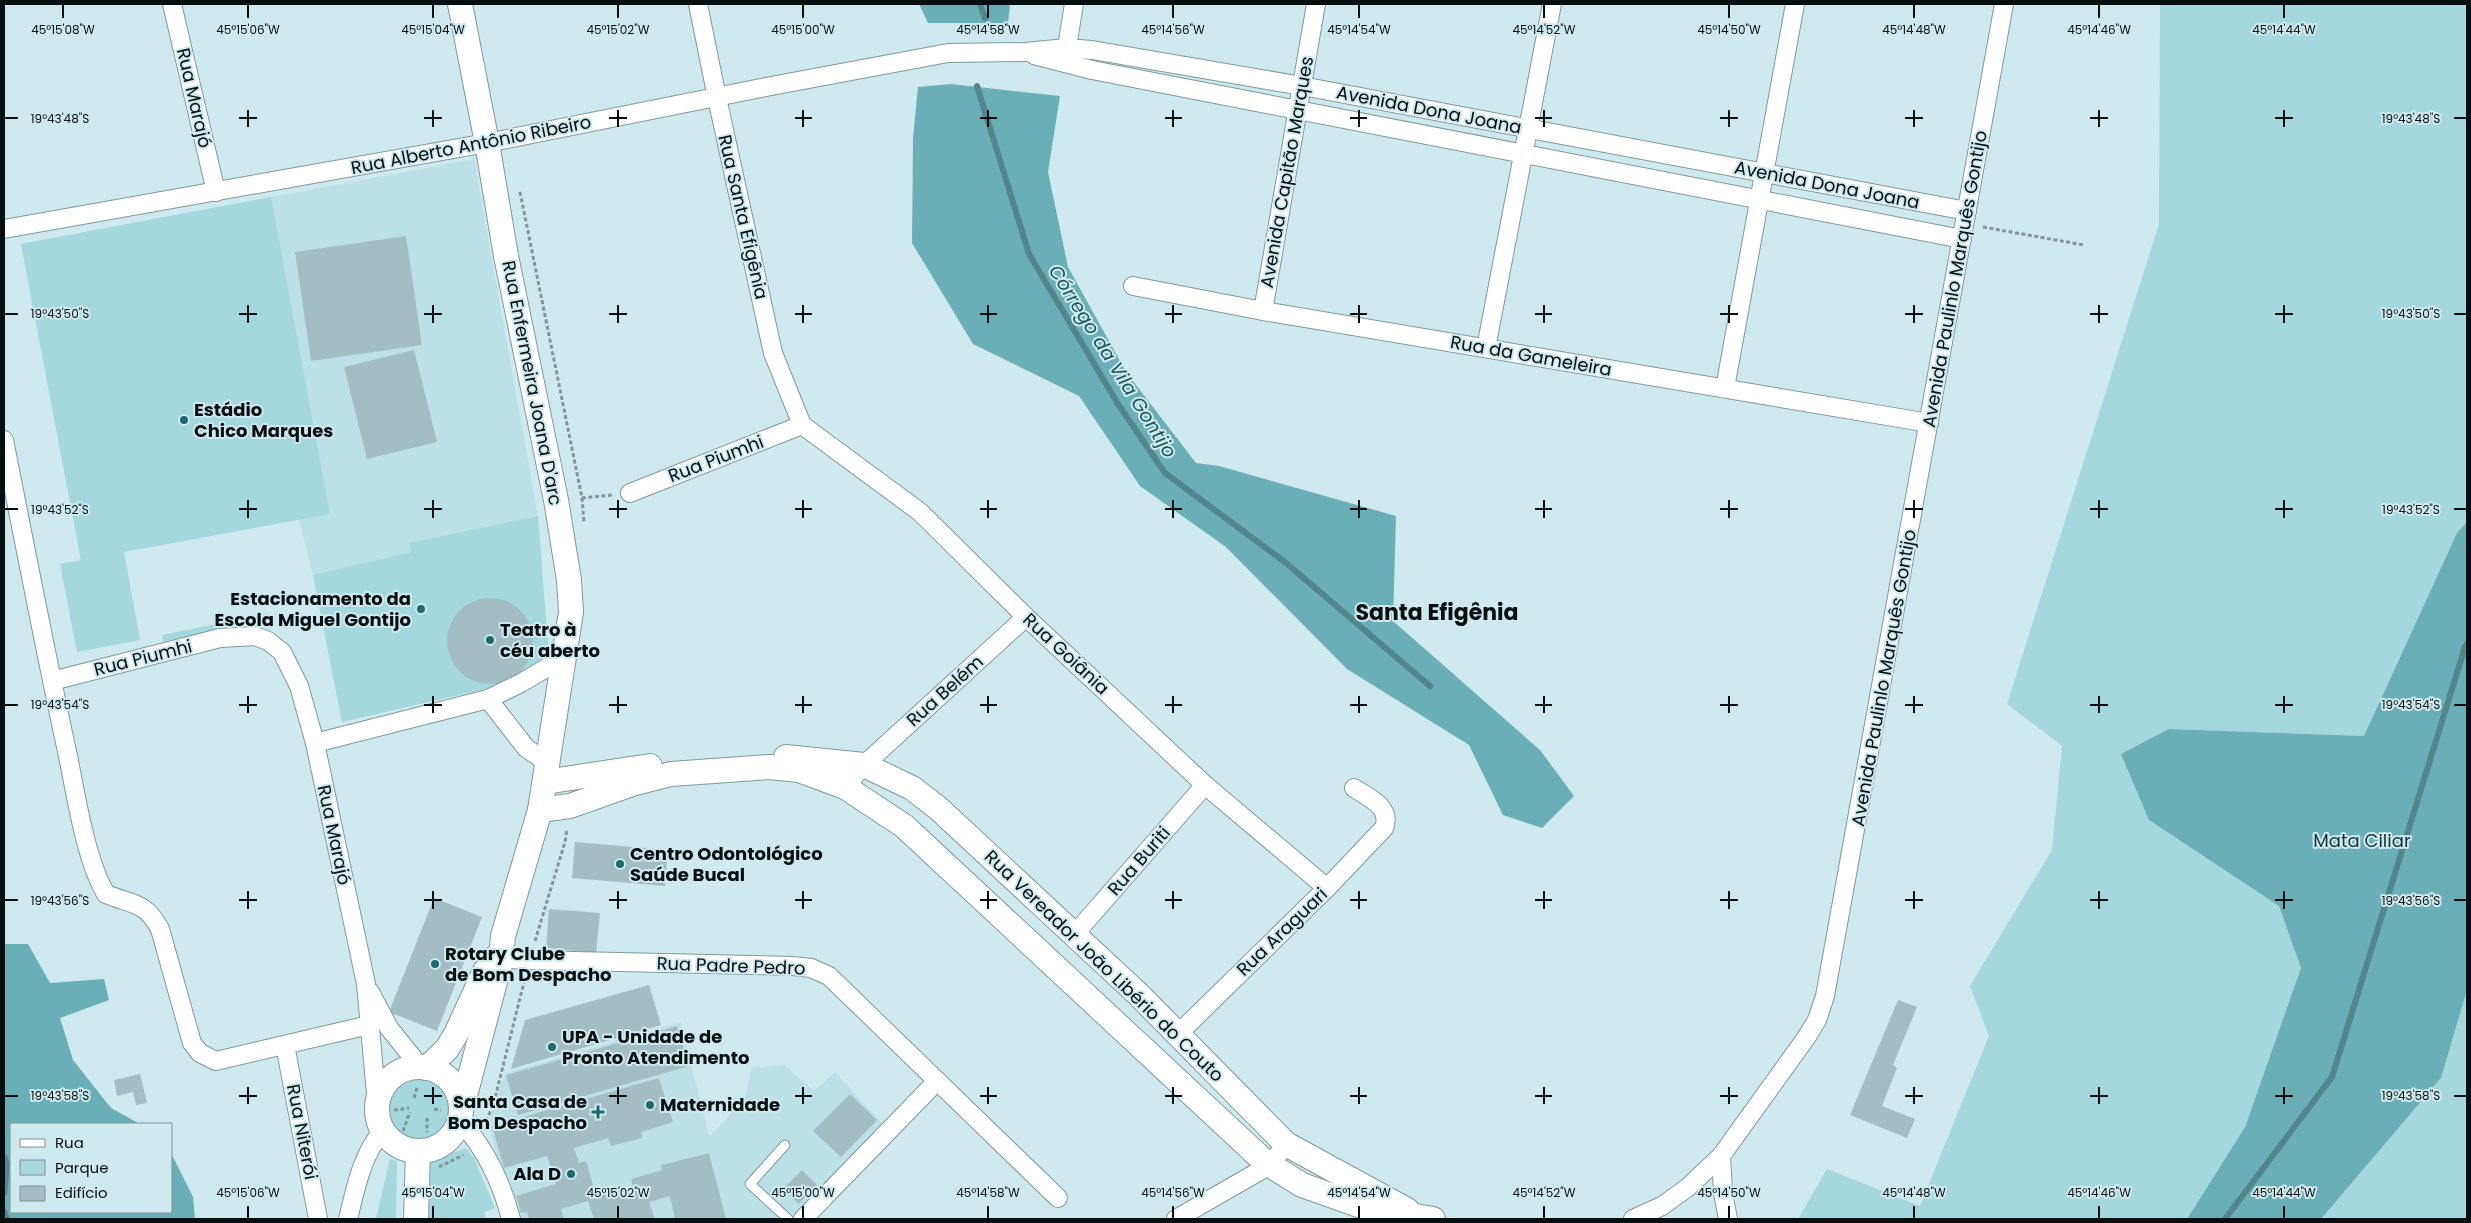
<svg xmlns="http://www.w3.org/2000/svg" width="2471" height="1223" font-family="Poppins,sans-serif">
<rect width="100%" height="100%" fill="#ceeaee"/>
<g fill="#bbe1e6">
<polygon points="474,159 538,516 409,543 411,552 313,575 299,519 81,560 21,244"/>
<polygon points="681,1022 709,1137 744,1100 752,1068 784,1065 814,1091 835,1072 884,1125 789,1219 516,1219 488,1125 505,1073"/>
</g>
<g fill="#a4d7de">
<polygon points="2160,4 2467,4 2467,522 2457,534 2364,736 2169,729 2149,820 2279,906 2301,968 2245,1127 2187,1219 1798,1219 1827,1169 1920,1206 1989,1036 1970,986 2052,850 2062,746 2007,704 2159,224"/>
<polygon points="271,197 330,514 124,552 140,640 77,652 60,564 81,560 21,244"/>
<polygon points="538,516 549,658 511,683 342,722 313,575 411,552 409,543"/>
<polygon points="269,613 270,618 163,642 162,635"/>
<polygon points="2467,990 2467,1219 2321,1219 2441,1078"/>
<circle cx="420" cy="1109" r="36"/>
<polygon points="466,1148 474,1158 495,1208 484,1212 486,1219 427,1219 426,1166 432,1160"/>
<polygon points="390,1159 397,1161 396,1219 376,1219"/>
</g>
<g fill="#6aaeb7">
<polygon points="919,4 1010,4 1008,23 928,23"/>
<polygon points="951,84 1060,96 1048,172 1068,267 1126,372 1196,463 1219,466 1396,516 1393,621 1540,750 1574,796 1542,828 1503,815 1469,745 1347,669 1226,547 1140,486 1079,396 973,344 912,243 913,138 918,87"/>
<polygon points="2467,522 2467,990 2441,1078 2321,1219 2187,1219 2245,1127 2301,968 2279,906 2149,820 2121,754 2169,729 2364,736 2457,533"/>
<polygon points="4,944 28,944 50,983 104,979 109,1000 60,1018 73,1060 111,1108 140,1124 11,1124 11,1212 171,1212 171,1153 193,1197 195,1219 4,1219"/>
</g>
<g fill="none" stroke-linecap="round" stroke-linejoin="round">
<g stroke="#53858c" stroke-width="6">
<polyline points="980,4 985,18"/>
<polyline points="977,86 1029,254 1118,404 1165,473 1286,563 1430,686"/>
<polyline points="4,1157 7,1164 4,1193"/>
<polyline points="4,1211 7,1219"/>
<polyline points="2225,1219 2332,1077 2465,647 2467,644"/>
</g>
</g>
<g fill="#a3bec2">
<polygon points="406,236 422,345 311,361 295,252"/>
<polygon points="414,350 437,442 367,459 344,367"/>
<circle cx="490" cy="641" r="43"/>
<polygon points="575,842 668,850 665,886 572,878"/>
<polygon points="434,898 482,917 437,1031 389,1012"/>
<polygon points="549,909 600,913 596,953 546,948"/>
<polygon points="649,985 661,1025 511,1069 525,1020"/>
<polygon points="1898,1000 1917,1007 1893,1065 1897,1068 1882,1106 1915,1119 1907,1138 1850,1115"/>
<polygon points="677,1026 689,1066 518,1115 506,1075"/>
<polygon points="140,1074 147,1103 136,1105 133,1092 117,1096 114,1080"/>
<polygon points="659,1078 673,1122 641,1132 642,1138 611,1146 608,1138 574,1148 579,1163 586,1161 595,1191 613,1186 615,1193 633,1188 631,1179 662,1170 661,1165 709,1153 726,1219 675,1219 670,1196 649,1202 655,1219 594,1219 588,1201 561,1209 564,1219 529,1219 527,1212 521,1213 516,1196 556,1184 547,1156 504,1168 492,1126"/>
<polygon points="850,1094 877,1120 841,1157 813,1131"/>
<polygon points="802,1170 817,1185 799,1204 783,1189"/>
</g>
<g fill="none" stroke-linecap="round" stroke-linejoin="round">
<defs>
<polyline id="lane" points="785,1145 750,1184 788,1219"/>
<g id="street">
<polyline points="172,4 216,192"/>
<polyline points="698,4 717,98 773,353 802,425"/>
<polyline points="1034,55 1092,70 1962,239"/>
<polyline points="1065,59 1074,4"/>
<polyline points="4,229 487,143 771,86 948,53 1026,52 1066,48 1092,50 1302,86 1967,211"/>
<polyline points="1133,286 1263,311 1929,423"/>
<polyline points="1263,311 1316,4"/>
<polyline points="1486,348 1552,4"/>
<polyline points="1725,388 1795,4"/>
<polyline points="802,425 920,512 1026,617 1205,785 1327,888"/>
<path d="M 4,440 C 25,546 45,651 68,756 C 76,796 86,861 106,894 C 132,905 145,901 160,929 L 192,1043 L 200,1053 L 216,1061 L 369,1025"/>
<polyline points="630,493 802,425"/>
<polyline points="52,681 220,638 255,636 268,641 282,652 299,686 315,743 366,984 377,1105"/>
<polyline points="488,699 526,748 548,763"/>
<polyline points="315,743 488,699 521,683 563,658"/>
<polyline points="845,787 864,765 1026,617"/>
<polyline points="1073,936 1205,785"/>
<polyline points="492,956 506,959 529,960 793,966 811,968 829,976 1058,1198"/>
<polyline points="370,992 389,1028 421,1068"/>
<path d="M 1178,1034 L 1327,888 L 1384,828 C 1392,807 1369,798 1354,788"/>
<polyline points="285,1045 318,1219"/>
<path d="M 460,1121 C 485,1148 502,1184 511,1219"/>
<polyline points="1721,1156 1723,1193 1728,1219"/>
<path d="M 348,1219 C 355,1191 362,1153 383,1131"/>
<polyline points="803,1219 937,1081"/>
<polyline points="1176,1219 1270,1165 1286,1144"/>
<polyline points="1633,1219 1662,1206 1687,1188 1721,1156 1806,1038 1817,1020 1825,996 2004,4"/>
</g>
<g id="secondary">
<polyline points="460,4 487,143 506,256 556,500 569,580 571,612 540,810 503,936 501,959 462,1107"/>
<polyline points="786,757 864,765 912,788 938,808 1138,994 1286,1144 1407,1210"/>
<polyline points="545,782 650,766"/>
<polyline points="540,810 570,806 632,784 671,774 769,767 799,770 845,787 904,826 1265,1162 1302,1185 1364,1207 1433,1219"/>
<circle cx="419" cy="1109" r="42"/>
<polyline points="427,1068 447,1049 456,1034 485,971"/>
<polyline points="416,1219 418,1151"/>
</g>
</defs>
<use href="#lane" stroke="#7f999d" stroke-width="11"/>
<use href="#street" stroke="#7f999d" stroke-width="20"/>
<use href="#secondary" stroke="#7f999d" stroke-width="26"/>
<g stroke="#819598" stroke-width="3" stroke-dasharray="4 2.5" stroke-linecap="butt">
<polyline points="520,192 582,498 584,522"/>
<polyline points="1983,227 2084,245"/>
<polyline points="582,498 612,495"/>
<polyline points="535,941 565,842 567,829"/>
<polyline points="414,1098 417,1088"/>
<polyline points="434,1109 441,1110"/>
<polyline points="394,1110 409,1108"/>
<polyline points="427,1118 427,1132"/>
<polyline points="486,1121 493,1106 525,978"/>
<polyline points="403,1131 410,1112"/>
<polyline points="439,1167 463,1155"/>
</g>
<use href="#lane" stroke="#fff" stroke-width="9"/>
<use href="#street" stroke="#fff" stroke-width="18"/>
<use href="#secondary" stroke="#fff" stroke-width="24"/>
</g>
<path fill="none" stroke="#060f10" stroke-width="2" d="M 63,5 L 63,18M 248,5 L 248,18M 433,5 L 433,18M 618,5 L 618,18M 803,5 L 803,18M 988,5 L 988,18M 1173,5 L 1173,18M 1359,5 L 1359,18M 1544,5 L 1544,18M 1729,5 L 1729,18M 1914,5 L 1914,18M 2099,5 L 2099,18M 2284,5 L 2284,18M 248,110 L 248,127M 433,110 L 433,127M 618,110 L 618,127M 803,110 L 803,127M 988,110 L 988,127M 1173,110 L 1173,127M 1359,110 L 1359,127M 1544,110 L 1544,127M 1729,110 L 1729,127M 1914,110 L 1914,127M 2099,110 L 2099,127M 2284,110 L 2284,127M 5,118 L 18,118M 239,118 L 257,118M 424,118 L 442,118M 609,118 L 627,118M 795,118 L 812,118M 980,118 L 997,118M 1165,118 L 1182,118M 1350,118 L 1367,118M 1535,118 L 1552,118M 1720,118 L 1738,118M 1905,118 L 1923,118M 2090,118 L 2108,118M 2275,118 L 2293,118M 2454,118 L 2466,118M 248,305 L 248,323M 433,305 L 433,323M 618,305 L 618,323M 803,305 L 803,323M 988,305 L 988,323M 1173,305 L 1173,323M 1359,305 L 1359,323M 1544,305 L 1544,323M 1729,305 L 1729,323M 1914,305 L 1914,323M 2099,305 L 2099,323M 2284,305 L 2284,323M 5,314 L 18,314M 239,314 L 257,314M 424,314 L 442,314M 609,314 L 627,314M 795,314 L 812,314M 980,314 L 997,314M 1165,314 L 1182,314M 1350,314 L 1367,314M 1535,314 L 1552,314M 1720,314 L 1738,314M 1905,314 L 1923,314M 2090,314 L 2108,314M 2275,314 L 2293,314M 2454,314 L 2466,314M 248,500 L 248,518M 433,500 L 433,518M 618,500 L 618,518M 803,500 L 803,518M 988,500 L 988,518M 1173,500 L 1173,518M 1359,500 L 1359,518M 1544,500 L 1544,518M 1729,500 L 1729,518M 1914,500 L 1914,518M 2099,500 L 2099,518M 2284,500 L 2284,518M 5,509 L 18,509M 239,509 L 257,509M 424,509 L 442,509M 609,509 L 627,509M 795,509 L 812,509M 980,509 L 997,509M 1165,509 L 1182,509M 1350,509 L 1367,509M 1535,509 L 1552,509M 1720,509 L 1738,509M 1905,509 L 1923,509M 2090,509 L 2108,509M 2275,509 L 2293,509M 2454,509 L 2466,509M 248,696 L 248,713M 433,696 L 433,713M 618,696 L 618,713M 803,696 L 803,713M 988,696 L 988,713M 1173,696 L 1173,713M 1359,696 L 1359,713M 1544,696 L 1544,713M 1729,696 L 1729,713M 1914,696 L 1914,713M 2099,696 L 2099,713M 2284,696 L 2284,713M 5,705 L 18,705M 239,705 L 257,705M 424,705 L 442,705M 609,705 L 627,705M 795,705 L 812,705M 980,705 L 997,705M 1165,705 L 1182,705M 1350,705 L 1367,705M 1535,705 L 1552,705M 1720,705 L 1738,705M 1905,705 L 1923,705M 2090,705 L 2108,705M 2275,705 L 2293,705M 2454,705 L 2466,705M 248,891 L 248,909M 433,891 L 433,909M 618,891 L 618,909M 803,891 L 803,909M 988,891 L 988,909M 1173,891 L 1173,909M 1359,891 L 1359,909M 1544,891 L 1544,909M 1729,891 L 1729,909M 1914,891 L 1914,909M 2099,891 L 2099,909M 2284,891 L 2284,909M 5,900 L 18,900M 239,900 L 257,900M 424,900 L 442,900M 609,900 L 627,900M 795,900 L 812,900M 980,900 L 997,900M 1165,900 L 1182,900M 1350,900 L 1367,900M 1535,900 L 1552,900M 1720,900 L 1738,900M 1905,900 L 1923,900M 2090,900 L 2108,900M 2275,900 L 2293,900M 2454,900 L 2466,900M 248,1087 L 248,1104M 433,1087 L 433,1104M 618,1087 L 618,1104M 803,1087 L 803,1104M 988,1087 L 988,1104M 1173,1087 L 1173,1104M 1359,1087 L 1359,1104M 1544,1087 L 1544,1104M 1729,1087 L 1729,1104M 1914,1087 L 1914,1104M 2099,1087 L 2099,1104M 2284,1087 L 2284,1104M 5,1096 L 18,1096M 239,1096 L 257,1096M 424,1096 L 442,1096M 609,1096 L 627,1096M 795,1096 L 812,1096M 980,1096 L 997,1096M 1165,1096 L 1182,1096M 1350,1096 L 1367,1096M 1535,1096 L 1552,1096M 1720,1096 L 1738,1096M 1905,1096 L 1923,1096M 2090,1096 L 2108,1096M 2275,1096 L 2293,1096M 2454,1096 L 2466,1096M 248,1206 L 248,1218M 433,1206 L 433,1218M 618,1206 L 618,1218M 803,1206 L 803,1218M 988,1206 L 988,1218M 1173,1206 L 1173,1218M 1359,1206 L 1359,1218M 1544,1206 L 1544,1218M 1729,1206 L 1729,1218M 1914,1206 L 1914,1218M 2099,1206 L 2099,1218M 2284,1206 L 2284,1218"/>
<g fill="#1e6972" stroke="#ceeaee" stroke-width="2">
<circle cx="184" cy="420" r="5"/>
<circle cx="421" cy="609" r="5"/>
<circle cx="490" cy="640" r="5"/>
<circle cx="620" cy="864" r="5"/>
<circle cx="435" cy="964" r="5"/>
<circle cx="552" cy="1047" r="5"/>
<circle cx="650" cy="1105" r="5"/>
<path d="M595.5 1104.5h5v5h5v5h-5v5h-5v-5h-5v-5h5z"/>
<circle cx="571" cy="1174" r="5"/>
</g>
<g text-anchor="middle" stroke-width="4" stroke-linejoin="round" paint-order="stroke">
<g font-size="18" fill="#060f10" stroke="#ceeaee">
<text transform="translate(194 98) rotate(77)" y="6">Rua Marajó</text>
<text transform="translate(1429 110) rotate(11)" y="6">Avenida Dona Joana</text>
<text transform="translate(471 145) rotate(-11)" y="6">Rua Alberto Antônio Ribeiro</text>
<text transform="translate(1287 172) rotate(-80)" y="6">Avenida Capitão Marques</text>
<text transform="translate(1827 185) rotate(11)" y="6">Avenida Dona Joana</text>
<text transform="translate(743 217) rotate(77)" y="6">Rua Santa Efigênia</text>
<text transform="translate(1955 279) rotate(-80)" y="6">Avenida Paulinlo Marquês Gontijo</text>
<text transform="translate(1531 356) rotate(10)" y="6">Rua da Gameleira</text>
<text transform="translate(532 383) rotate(79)" y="6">Rua Enfermeira Joana D'arc</text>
<text transform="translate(716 459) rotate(-21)" y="6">Rua Piumhi</text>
<text transform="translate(1066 654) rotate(43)" y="6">Rua Goiânia</text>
<text transform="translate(143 658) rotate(-14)" y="6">Rua Piumhi</text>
<text transform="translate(1884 678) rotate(-80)" y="6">Avenida Paulinlo Marquês Gontijo</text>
<text transform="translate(945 691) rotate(-42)" y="6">Rua Belém</text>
<text transform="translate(334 835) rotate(78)" y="6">Rua Marajó</text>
<text transform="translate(1139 861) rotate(-49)" y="6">Rua Buriti</text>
<text transform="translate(1282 932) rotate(-44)" y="6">Rua Araguari</text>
<text transform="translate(731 966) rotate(2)" y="6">Rua Padre Pedro</text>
<text transform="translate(1104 966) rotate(44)" y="6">Rua Vereador João Libério do Couto</text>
<text transform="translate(302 1132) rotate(79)" y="6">Rua Niterói</text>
</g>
<g font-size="18" font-weight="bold" fill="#060f10" stroke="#ceeaee" text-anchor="start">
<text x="194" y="416">Estádio<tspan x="194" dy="21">Chico Marques</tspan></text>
<text x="411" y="605" text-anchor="end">Estacionamento da<tspan x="411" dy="21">Escola Miguel Gontijo</tspan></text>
<text x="500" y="636">Teatro à<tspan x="500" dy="21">céu aberto</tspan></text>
<text x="630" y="860">Centro Odontológico<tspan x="630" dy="21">Saúde Bucal</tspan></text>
<text x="445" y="960">Rotary Clube<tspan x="445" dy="21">de Bom Despacho</tspan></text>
<text x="562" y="1043">UPA - Unidade de<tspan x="562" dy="21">Pronto Atendimento</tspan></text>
<text x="587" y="1108" text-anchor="end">Santa Casa de<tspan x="587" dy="21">Bom Despacho</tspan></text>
<text x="660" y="1111">Maternidade</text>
<text x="561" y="1180" text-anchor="end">Ala D</text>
</g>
<g font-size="18" fill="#133539" stroke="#ceeaee">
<text x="2362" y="847">Mata Ciliar</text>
</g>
<g font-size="19" font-style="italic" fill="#1c565d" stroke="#ceeaee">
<text transform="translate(1113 361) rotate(58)" y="7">Córrego da Vila Gontijo</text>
</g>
<g font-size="22" font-weight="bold" fill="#060f10" stroke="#ceeaee">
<text x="1437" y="620">Santa Efigênia</text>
</g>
</g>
<g font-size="12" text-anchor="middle" fill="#060f10" stroke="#ceeaee" stroke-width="4" stroke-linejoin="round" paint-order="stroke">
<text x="63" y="34">45°15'08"W</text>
<text x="248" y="34">45°15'06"W</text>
<text x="433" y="34">45°15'04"W</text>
<text x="618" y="34">45°15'02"W</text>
<text x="803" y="34">45°15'00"W</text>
<text x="988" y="34">45°14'58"W</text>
<text x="1173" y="34">45°14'56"W</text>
<text x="1359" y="34">45°14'54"W</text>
<text x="1544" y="34">45°14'52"W</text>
<text x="1729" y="34">45°14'50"W</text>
<text x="1914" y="34">45°14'48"W</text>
<text x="2099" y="34">45°14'46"W</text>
<text x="2284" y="34">45°14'44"W</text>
<text x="60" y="123">19°43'48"S</text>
<text x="2411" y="123">19°43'48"S</text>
<text x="60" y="318">19°43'50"S</text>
<text x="2411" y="318">19°43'50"S</text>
<text x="60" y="514">19°43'52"S</text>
<text x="2411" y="514">19°43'52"S</text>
<text x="60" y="709">19°43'54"S</text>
<text x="2411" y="709">19°43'54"S</text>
<text x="60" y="905">19°43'56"S</text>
<text x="2411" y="905">19°43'56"S</text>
<text x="60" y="1100">19°43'58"S</text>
<text x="2411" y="1100">19°43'58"S</text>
<text x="248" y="1197">45°15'06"W</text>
<text x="433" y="1197">45°15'04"W</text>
<text x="618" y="1197">45°15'02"W</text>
<text x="803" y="1197">45°15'00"W</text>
<text x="988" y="1197">45°14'58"W</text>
<text x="1173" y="1197">45°14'56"W</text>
<text x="1359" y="1197">45°14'54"W</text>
<text x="1544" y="1197">45°14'52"W</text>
<text x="1729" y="1197">45°14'50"W</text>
<text x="1914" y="1197">45°14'48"W</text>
<text x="2099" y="1197">45°14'46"W</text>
<text x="2284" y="1197">45°14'44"W</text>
</g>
<rect width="2471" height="1223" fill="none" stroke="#060f10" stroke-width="10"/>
<rect x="10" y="1123" width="162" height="90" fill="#ceeaee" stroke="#7e9295"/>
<rect x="20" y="1139" width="25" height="8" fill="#ffffff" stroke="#7e9295"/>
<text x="55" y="1148" font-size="15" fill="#060f10">Rua</text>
<rect x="20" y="1160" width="25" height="15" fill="#a4d7de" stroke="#7e9295"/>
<text x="55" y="1173" font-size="15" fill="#060f10">Parque</text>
<rect x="20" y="1186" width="25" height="15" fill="#a3bec2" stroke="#7e9295"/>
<text x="55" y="1198" font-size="15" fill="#060f10">Edifício</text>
</svg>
